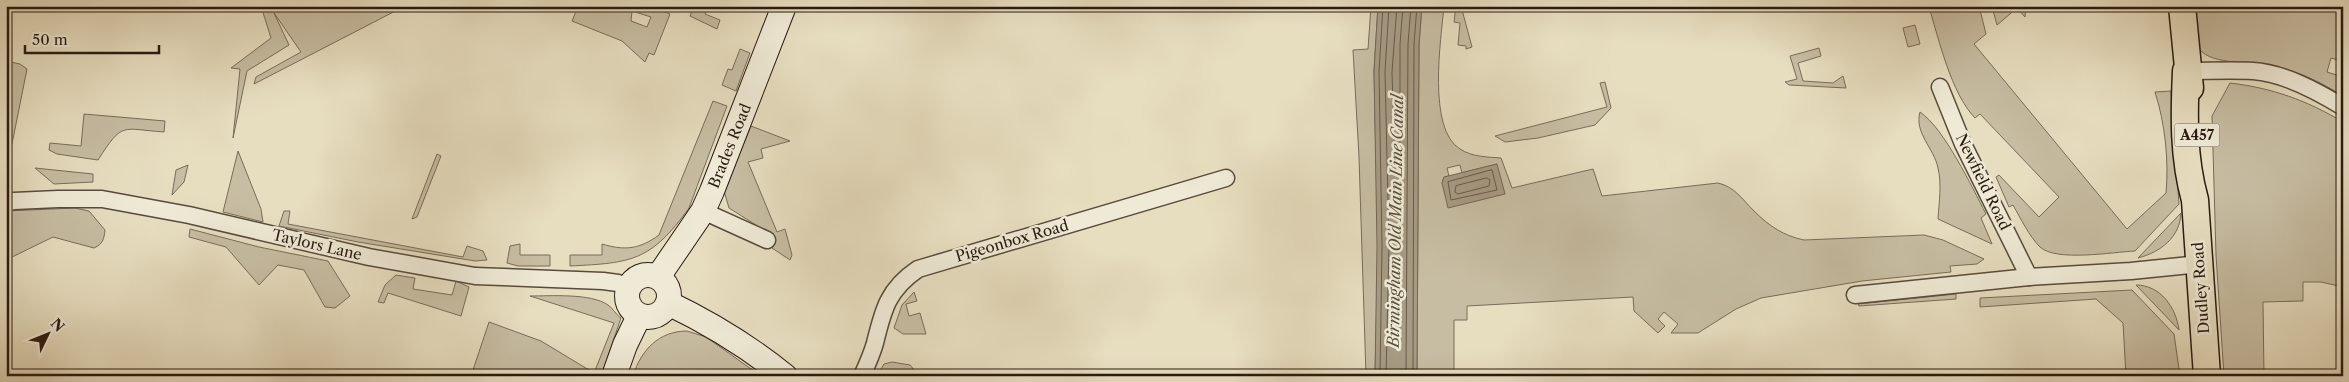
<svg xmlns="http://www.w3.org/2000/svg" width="2349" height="382" font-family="'Libre Caslon Text',serif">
<rect width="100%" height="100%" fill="#e7dec0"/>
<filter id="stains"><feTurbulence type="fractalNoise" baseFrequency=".004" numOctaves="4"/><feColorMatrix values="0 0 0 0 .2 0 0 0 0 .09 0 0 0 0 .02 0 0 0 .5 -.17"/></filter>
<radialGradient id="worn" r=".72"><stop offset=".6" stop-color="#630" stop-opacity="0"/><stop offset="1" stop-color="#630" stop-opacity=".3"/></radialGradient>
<g fill="#c7bda2" stroke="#786c59" fill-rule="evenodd">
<polygon points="261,6 405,6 254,84 256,77 301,52 274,13 289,45 247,71 233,138 240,69 231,68 271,38"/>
<path d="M 569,6 L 664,6 L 663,11 L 670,14 L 654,55 L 649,53 L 645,62 L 622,41 L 572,21 L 577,9 ZM 632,11 L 651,17 L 647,27 L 631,21 Z"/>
<polygon points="694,6 708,6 705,14 720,20 717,29 690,16"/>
<polygon points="1371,6 1378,6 1374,71 1378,248 1375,376 1366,376 1359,157 1353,50 1368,49"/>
<path d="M 1422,6 L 1444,6 C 1441,39 1427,129 1460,149 C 1472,157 1488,157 1501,158 L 1512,188 L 1593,169 L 1602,196 L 1718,183 C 1735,187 1742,199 1754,211 C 1769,226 1784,236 1804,240 L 1924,235 L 1943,240 L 1984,259 L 1977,264 L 1950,266 L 1951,272 L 1862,281 L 1761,298 L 1736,309 L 1698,333 L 1671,333 L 1678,324 L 1664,312 L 1658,319 L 1665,326 L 1658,333 L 1634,311 L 1633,297 L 1467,306 L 1467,320 L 1454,320 L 1454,376 L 1417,376 L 1419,44 ZM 1497,164 L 1442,183 L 1444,177 L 1449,176 L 1447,168 L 1460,165 L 1462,173 Z"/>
<polygon points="1456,6 1461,6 1472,47 1466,49 1466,46 1458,45 1460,23 1454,22"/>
<path d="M 1946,6 L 1947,11 L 1979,6 L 1986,34 L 1974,44 L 2127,229 L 2166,193 C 2169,161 2165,123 2155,92 L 2171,91 L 2179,204 L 2135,251 C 2113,252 2056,262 2040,247 C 2029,236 2021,219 2013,205 L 2009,207 L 1996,177 L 1999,175 L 2039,217 L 2059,197 L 1980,114 L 1975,118 C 1951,93 1939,40 1929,7 Z"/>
<polygon points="1996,6 2026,6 2025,17 2017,8 1997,25 1992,7"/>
<path d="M 2195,6 L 2343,6 L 2341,61 L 2331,58 L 2327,72 L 2343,77 L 2343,96 C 2322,83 2299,72 2276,66 C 2253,61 2213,66 2199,49 Z"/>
<polygon points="1915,25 1920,44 1908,47 1903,28"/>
<polygon points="1819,48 1821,56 1798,63 1803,81 1833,83 1843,76 1846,88 1789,85 1785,82 1797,79 1790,56"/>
<polygon points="740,49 750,53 736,91 722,85 728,69 732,70"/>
<polygon points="6,61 20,64 27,69 12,144 6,145"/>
<polygon points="1605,82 1611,108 1595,125 1538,138 1505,142 1495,136 1607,107 1600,83"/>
<path d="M 2230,83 C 2272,88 2306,100 2343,122 L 2343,287 L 2321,282 L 2303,282 L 2303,301 L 2263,302 L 2264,376 L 2224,376 L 2216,255 L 2212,116 Z"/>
<path d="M 713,101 L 727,106 L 689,208 C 651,261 632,263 570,266 L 570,255 L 602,255 L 602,244 C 625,251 640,249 659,235 Z"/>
<path d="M 1920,112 C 1944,128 1972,187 1986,214 L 1981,218 L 1992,244 L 1938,219 C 1939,202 1942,185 1938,168 C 1934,148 1914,133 1920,112 Z"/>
<path d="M 84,114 L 165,121 L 164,132 C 121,129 123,121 98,160 L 57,154 L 49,150 L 50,143 L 81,146 Z"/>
<polygon points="751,126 790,141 761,149 763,158 748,162 777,232 785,229 792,255 790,260 772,248 775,237 729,208 724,191"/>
<polygon points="238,151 261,209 263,222 223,212"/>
<polygon points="437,154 441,156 417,217 412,219"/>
<polygon points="188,165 184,182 172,195 176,170"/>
<polygon points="35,168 93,174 93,182 54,184"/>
<path d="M 75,208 L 89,211 L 105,230 C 104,239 103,244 94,248 L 53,237 L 6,260 L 6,211 Z"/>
<polygon points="284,211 290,211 288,224 463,257 467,246 483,251 487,260 475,261 358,242 279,226"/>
<path d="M 2181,213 C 2180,237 2161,252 2138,258 Z"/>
<polygon points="190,229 259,247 328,261 350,296 335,308 325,307 304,270 278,265 259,285 226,247 189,237"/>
<polygon points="520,244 520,255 550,255 550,266 518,266 507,263 510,246"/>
<polygon points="396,275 415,278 413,289 452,295 456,281 469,287 461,316 388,293 384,303 378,302 385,285"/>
<path d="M 2136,285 C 2160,285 2176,307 2179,330 Z"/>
<polygon points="2132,290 2174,334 2180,376 2126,376 2123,323 2096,299 1980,307 1980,298"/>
<polygon points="914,292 917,301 906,304 909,316 920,313 926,334 903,334 894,328 902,305"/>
<polygon points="1956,294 1956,299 1859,306 1858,304"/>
<path d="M 530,296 C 550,296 591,293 608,305 C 613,308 616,315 621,318 L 601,376 L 471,376 L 489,322 L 541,341 L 594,373 L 614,323 Z"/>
<path d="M 687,331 L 706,337 L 761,376 L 633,376 C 641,350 659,331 687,331 Z"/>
<polygon points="892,362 910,365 916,372 906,376 877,376 884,364"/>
</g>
<g fill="#a69b84" stroke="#746756">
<polygon points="1378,6 1422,6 1419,44 1417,376 1375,376 1377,246 1374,71"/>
<polygon points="1497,164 1505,194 1448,208 1442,183 1444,177"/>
</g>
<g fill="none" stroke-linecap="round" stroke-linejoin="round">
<g stroke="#685a4a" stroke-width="1">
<polyline points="1397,6 1392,72 1395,172 1398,174 1400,172 1400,44 1403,6"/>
<polygon points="1492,170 1497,190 1451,200 1448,182"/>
<polygon points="1487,178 1490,180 1489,186 1458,194 1455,192 1456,186"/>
<polyline points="1380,376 1382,246 1379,72 1383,6"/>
<polyline points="1386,376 1389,246 1385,72 1389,6"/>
<polyline points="1406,376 1408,44 1411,6"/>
<polyline points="1413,376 1414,44 1417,6"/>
</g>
<defs>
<g id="street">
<path d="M 2186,71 C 2208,71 2231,70 2253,71 C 2284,73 2317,91 2343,107"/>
<polyline points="1940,87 1963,144 2029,277"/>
<polyline points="6,203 14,201 58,199 102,199 189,215 369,257 475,276 603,281 618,283 628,287"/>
<polyline points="703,211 767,240"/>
<polyline points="1855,295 2029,277 2131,271 2200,264"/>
<path d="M 862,376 C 867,365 872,354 875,343 C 883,310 888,289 918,269 L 1226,178"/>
</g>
<g id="secondary">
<circle cx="648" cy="296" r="21"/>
<polyline points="658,277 703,211 712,191 784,6"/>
<path d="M 668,303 C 710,323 749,347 785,376"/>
<polyline points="614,376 625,345 639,316"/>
</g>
<g id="primary">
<polyline points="2182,6 2190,88"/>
<path d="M 2186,71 C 2184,115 2183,157 2195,200 L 2207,376"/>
</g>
</defs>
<use href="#street" stroke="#584b3c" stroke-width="19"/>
<use href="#secondary" stroke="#291a10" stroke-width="26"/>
<use href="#primary" stroke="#291a10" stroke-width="29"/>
<use href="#street" stroke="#efead6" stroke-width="16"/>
<use href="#secondary" stroke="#efead6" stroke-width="24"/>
<use href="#primary" stroke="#e7dec0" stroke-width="26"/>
</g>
<g text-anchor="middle" stroke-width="5" stroke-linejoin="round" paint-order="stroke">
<rect fill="#efead6" stroke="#64584b" stroke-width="1" x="2174.5" y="123.5" width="45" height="23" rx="4"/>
<g font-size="14" font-weight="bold" fill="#291a10">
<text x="2197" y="140">A457</text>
</g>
<g font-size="15" fill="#291a10" stroke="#efead6">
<text transform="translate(730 146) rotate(-68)" y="5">Brades Road</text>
<text transform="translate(1983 182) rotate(64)" y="5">Newfield Road</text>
<text transform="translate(1012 241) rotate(-16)" y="5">Pigeonbox Road</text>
<text transform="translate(317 245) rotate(13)" y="5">Taylors Lane</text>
<text transform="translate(2201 288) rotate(-94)" y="5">Dudley Road</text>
</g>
<g font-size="16" font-style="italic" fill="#5b4e3e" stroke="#efead6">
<text transform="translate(1395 221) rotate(-89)" y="6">Birmingham Old Main Line Canal</text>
</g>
</g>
<rect width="2349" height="382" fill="none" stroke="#e7dec0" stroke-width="25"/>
<rect x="8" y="8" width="2334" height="367" fill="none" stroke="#291a10" stroke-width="2.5"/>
<rect x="12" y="12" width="2324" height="357" fill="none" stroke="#291a10"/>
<g transform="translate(48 334) rotate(47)" stroke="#efead6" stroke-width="4" paint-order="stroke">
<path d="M0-4L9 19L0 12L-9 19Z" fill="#291a10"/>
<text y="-8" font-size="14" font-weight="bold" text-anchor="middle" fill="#291a10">N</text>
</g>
<path d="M25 45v8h134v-8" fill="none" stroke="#291a10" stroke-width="2.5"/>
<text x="32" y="45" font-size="15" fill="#291a10" stroke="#efead6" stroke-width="4" paint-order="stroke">50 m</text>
<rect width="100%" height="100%" filter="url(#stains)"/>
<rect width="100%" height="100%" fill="url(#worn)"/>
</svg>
